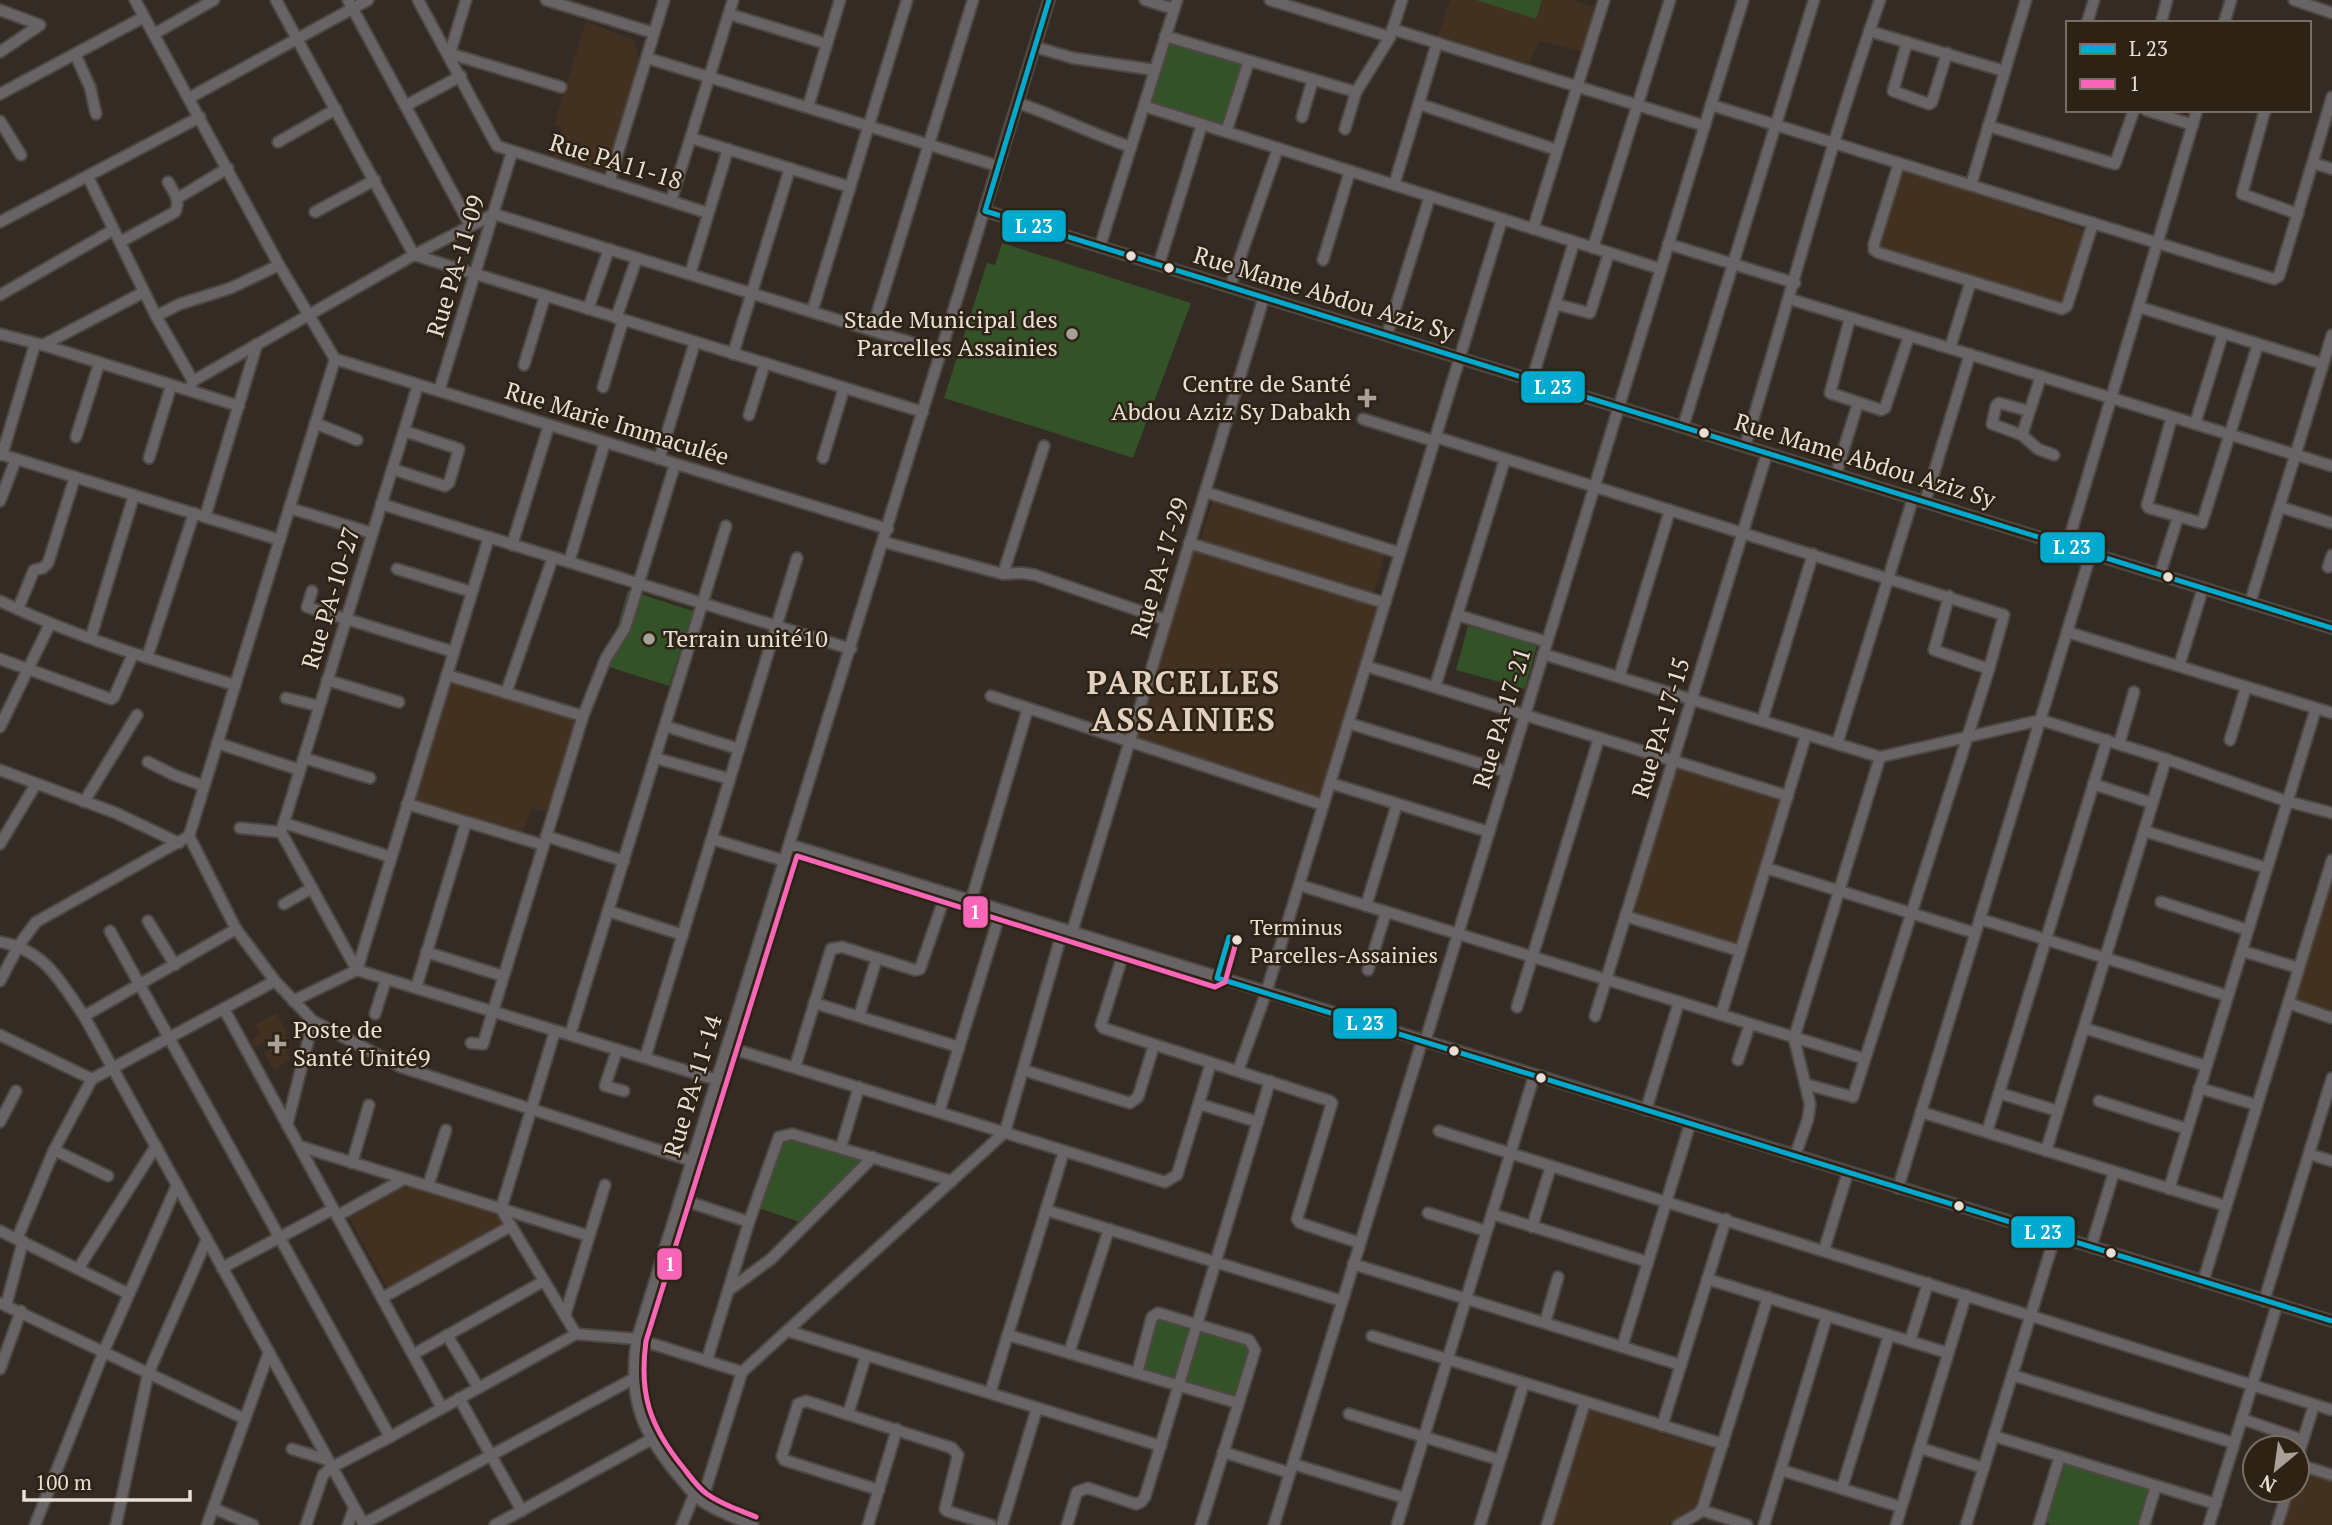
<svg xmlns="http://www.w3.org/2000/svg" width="2332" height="1525" font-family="'PT Serif',serif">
<rect width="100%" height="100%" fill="#332b24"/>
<g fill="#423121">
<polygon points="1450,0 1573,0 1598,8 1583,52 1539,41 1529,64 1438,36"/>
<polygon points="586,21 633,40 640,62 607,172 553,156 562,127 554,124"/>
<polygon points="1902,170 2085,230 2063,305 1880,247"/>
<polygon points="1213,501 1385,555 1373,595 1200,540"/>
<polygon points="1192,547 1379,608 1319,797 1133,738"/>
<polygon points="448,679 576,719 548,812 531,808 523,835 411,800"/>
<polygon points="1678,767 1782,800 1735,944 1632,913"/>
<polygon points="2332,879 2332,1011 2296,1000"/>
<polygon points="276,1013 288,1033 285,1035 287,1039 285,1041 289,1049 286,1052 290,1060 274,1070 264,1053 270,1049 266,1042 255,1047 251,1040 260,1034 255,1025"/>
<polygon points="410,1184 493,1211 503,1225 387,1288 349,1218"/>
<polygon points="1588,1410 1715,1450 1697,1505 1688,1515 1667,1525 1553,1525"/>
<polygon points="2301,1469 2332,1480 2332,1525 2284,1525 2294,1490 2297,1490"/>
</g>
<g fill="#345227">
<polygon points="1476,0 1542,0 1536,19"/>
<polygon points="1171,41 1245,64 1225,129 1151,106"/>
<polygon points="1002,243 1191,303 1133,458 944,398 987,263 995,265"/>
<polygon points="628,590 693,611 669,686 606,666"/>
<polygon points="1468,626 1537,645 1525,689 1456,670"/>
<polygon points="783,1137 864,1160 803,1223 758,1208"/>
<polygon points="1152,1315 1252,1346 1236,1400 1135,1368"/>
<polygon points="2062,1462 2151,1490 2140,1525 2051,1525 2043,1522"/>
</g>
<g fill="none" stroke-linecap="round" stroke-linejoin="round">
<defs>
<g id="minor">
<polyline points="276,0 414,255 923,412"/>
<polyline points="348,0 470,225"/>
<polyline points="418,0 497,146 708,213"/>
<polyline points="546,0 654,33"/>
<polyline points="1145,0 1174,9"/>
<polyline points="1270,0 1390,37"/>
<polyline points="2294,0 2332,13"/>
<polyline points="0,10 40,25 0,52"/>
<polyline points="729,14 827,44"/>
<polyline points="2087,23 2094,0"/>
<polyline points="2161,23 2167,0"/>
<polyline points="2224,23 2231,0"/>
<polyline points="1392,29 1705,126"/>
<polyline points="1869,31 2004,71"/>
<polyline points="154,34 214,0"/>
<polyline points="1165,36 1356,92"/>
<polyline points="1907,42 1893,91 1929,104 1932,102 1947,53"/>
<polyline points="1035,47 1073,58 1155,70"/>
<polyline points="448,53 561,87"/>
<polyline points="450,53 466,0"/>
<polyline points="75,54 90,87 96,114"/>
<polyline points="647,58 998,166"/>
<polyline points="0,94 144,17"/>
<polyline points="189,98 368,0"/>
<path d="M 1018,103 C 1057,116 1092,134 1131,147"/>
<polyline points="1419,104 1557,150"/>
<polyline points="1711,105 2274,279 2279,276 2332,97"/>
<polyline points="405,106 461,76"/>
<polyline points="1144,106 1661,269"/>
<polyline points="808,107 840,0"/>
<polyline points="2146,110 2193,125"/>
<polyline points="2265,110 2242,194 2298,214"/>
<polyline points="1302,117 1313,79"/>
<polyline points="0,121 21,155"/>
<polyline points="1988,126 2115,164 2134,110"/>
<polyline points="1345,129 1356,92 1390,37 1402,0"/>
<polyline points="1226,132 1249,61"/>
<polyline points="691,138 850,187"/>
<polyline points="278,142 336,109"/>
<polyline points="1899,163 1874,244 1874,250 1879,253 2062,309 2067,306 2093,223"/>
<polyline points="2313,163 2332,169"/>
<polyline points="88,177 156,316 193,381 191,387"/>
<polyline points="609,182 664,0"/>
<polyline points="1394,185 1437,43"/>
<polyline points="1971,185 2026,0"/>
<polyline points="178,198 228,168"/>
<polyline points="671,201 733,0"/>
<polyline points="985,211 2332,628"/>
<polyline points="315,212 375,180"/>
<polyline points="0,222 200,117"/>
<polyline points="1533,229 1604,0"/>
<path d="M 120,242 L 175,212 C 181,200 174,193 168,182"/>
<polyline points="1668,244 1795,283"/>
<polyline points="1100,246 1177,0"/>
<polyline points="1593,248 1670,0"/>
<polyline points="1323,260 1350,171"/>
<polyline points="1159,264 1202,124"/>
<polyline points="690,274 728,149"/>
<polyline points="1230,287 1278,148"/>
<polyline points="0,295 113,230"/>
<polyline points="1790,299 2332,466"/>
<polyline points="1555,304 1590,313 1609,253"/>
<polyline points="2139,307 2323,364"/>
<polyline points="588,309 609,249"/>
<polyline points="812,312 907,0"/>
<polyline points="156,316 180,304 231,288 279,265"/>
<polyline points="616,318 637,258"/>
<polyline points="1850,318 1830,393 1881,410 1885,408 1909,336"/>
<polyline points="872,330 973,0"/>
<polyline points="0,334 43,345 239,406"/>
<polyline points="1387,335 1430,196"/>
<polyline points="43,345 144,292"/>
<polyline points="1950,348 1971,281"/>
<polyline points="733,354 790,168"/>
<polyline points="335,359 888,529"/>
<polyline points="524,365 545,296"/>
<polyline points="1532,380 1574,242"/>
<polyline points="193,381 414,255 494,214 942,352"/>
<polyline points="603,387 623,320"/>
<polyline points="439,391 512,152"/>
<polyline points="2029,411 1999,403 1996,406 1992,424 2022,435 2038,449 2054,455"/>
<polyline points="749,415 765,363"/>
<polyline points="2172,417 2147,505 2149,508 2202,523 2258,344"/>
<polyline points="1363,419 1434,441"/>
<polyline points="315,423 357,440"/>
<polyline points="2195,424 2223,333"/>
<polyline points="1683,427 1814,0"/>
<polyline points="2022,435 2041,376"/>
<polyline points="76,437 99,364"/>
<polyline points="1436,437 2004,615 1989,669 1853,1097 1805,1084"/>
<polyline points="1044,446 1003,574 1022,573 1035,575 1166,620"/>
<path d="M 1745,446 C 1790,298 1829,147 1880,0"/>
<polyline points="0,454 280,540"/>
<polyline points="2,455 35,344"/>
<polyline points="149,458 171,386"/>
<polyline points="823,458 844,388"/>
<polyline points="659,459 695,342"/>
<polyline points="392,469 445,486 449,483 459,449 404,431"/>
<polyline points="1836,474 1858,403"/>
<polyline points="1205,492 1400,553"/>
<polyline points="0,501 16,459"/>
<polyline points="1925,502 1970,354"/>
<polyline points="381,504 851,649"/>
<polyline points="2280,507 2332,523"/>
<polyline points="289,508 372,533"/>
<polyline points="205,517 257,344"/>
<polyline points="884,542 1003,574"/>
<polyline points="1189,543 1385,603"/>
<polyline points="512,545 549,425"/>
<polyline points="2067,546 2197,110"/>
<polyline points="569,562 605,442"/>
<polyline points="2328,567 2332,555"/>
<polyline points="397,569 472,592"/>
<polyline points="2160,574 2178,517"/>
<polyline points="312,591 307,607 454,652"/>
<polyline points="1949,596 1934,650 1989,669"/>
<path d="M 0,601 C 75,637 156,661 235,685"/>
<polyline points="2250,603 2332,335"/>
<polyline points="18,609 34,570 43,568 48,563 75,477"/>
<polyline points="1457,615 1547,642"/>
<polyline points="2067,632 2332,713"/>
<polyline points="91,637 134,495"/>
<polyline points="1543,654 1880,757 2041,720 2166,759 2286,801 2332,813"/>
<polyline points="147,658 194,513"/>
<polyline points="0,659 111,699 114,697 133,654"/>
<polyline points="1366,666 1788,796"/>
<polyline points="2179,666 2203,588"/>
<polyline points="447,675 583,716"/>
<polyline points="1619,677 1670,510"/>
<polyline points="327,680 399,702"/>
<polyline points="1435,687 1505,459"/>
<polyline points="506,693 553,557"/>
<polyline points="991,696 1323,805"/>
<polyline points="286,698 319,706"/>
<polyline points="1762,721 1813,554"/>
<polyline points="1348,723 1507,772"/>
<polyline points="665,726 739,749"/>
<polyline points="0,727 50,624"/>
<polyline points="2230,740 2246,687"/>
<polyline points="217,743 300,770"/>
<polyline points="1837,744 1913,498"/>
<polyline points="2119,744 2134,692"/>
<polyline points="304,758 370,778"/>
<polyline points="655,758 730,779"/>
<polyline points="148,762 174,775 204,786"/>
<polyline points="0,770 116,813 179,843"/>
<polyline points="1330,783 1489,832"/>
<polyline points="2093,784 2152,803"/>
<polyline points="84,802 137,715"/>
<polyline points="407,804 543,845"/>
<polyline points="284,823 391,857"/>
<polyline points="240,828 281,832"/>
<polyline points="2144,831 2267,868"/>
<polyline points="189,836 236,929 275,981 313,1021 401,1067 692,1161"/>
<polyline points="546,836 624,861"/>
<polyline points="712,839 785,861"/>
<polyline points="0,844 36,784"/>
<polyline points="791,845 2332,1321"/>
<polyline points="1766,868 1975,933"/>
<polyline points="1299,885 1865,1059"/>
<polyline points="971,901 1028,708"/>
<polyline points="2161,902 2248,930"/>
<polyline points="284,904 312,888"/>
<polyline points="1366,906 1397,804"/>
<polyline points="608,911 683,935"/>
<polyline points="1625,916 1740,951"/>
<polyline points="1980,919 2228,996"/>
<polyline points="148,921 175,965"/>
<polyline points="110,931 390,1437"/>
<polyline points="1072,932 1264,297"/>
<path d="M 0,942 C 45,950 60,981 84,1016 L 364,1525"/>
<polyline points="1125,948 1101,1025 1103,1028 1330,1101 1332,1103 1297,1219 1300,1223 1360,1243"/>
<polyline points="2242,951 2299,968"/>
<polyline points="426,952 503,976"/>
<polyline points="357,970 281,832 418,385"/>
<polyline points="357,970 489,537"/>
<polyline points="1368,970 1386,912"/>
<polyline points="0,981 19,945 36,922 189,836 335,359 279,265 135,0"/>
<polyline points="416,988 466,822"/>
<polyline points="293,1001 357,970 717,1080"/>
<polyline points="814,1003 959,1047"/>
<polyline points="2288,1003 2332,1018"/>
<polyline points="1517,1007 1599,738"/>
<polyline points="224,1009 442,1408"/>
<polyline points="375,1014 386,979"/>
<polyline points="1721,1015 1806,735"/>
<polyline points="84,1016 236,929"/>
<polyline points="859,1016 877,958"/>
<polyline points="1595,1016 1767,453"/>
<polyline points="2084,1028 2206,1066"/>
<polyline points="555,1031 501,1209 576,1334"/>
<polyline points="0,1035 92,1079"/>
<polyline points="570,1035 726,526"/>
<polyline points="1425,1042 1743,0"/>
<polyline points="471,1043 483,1044 583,716 606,658 625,628 675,464"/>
<polyline points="727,1047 1165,1182 1177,1175 1211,1063"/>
<polyline points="617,1050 605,1086 624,1091"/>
<polyline points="645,1058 797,558"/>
<polyline points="1738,1060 1750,1024"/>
<polyline points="795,1067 831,949 842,947 915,970 920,969 946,893"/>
<polyline points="1023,1070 1130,1103 1138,1097 1154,1045"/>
<polyline points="1238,1071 1266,993 1502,219"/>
<polyline points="2199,1088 2257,1105"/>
<polyline points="1999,1093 2058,1111"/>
<polyline points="2099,1101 2187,1129"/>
<polyline points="1199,1104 1258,1122"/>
<polyline points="1646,1110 1679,1002"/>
<polyline points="939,1112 1001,910"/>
<polyline points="1921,1112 2226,1206"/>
<polyline points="0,1122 16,1091"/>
<polyline points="287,1125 313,1021"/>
<polyline points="1439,1131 2332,1410"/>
<polyline points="1987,1132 2107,740"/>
<polyline points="299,1146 589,1236"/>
<polyline points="841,1147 859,1087"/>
<polyline points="54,1150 108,1176"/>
<polyline points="2046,1151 2166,759"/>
<polyline points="2309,1154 2332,1161"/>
<polyline points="1795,1156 1808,1119 1810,1104 1794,1038 1880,757"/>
<polyline points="352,1163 369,1105"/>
<polyline points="428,1186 446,1130"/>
<polyline points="1898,1188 2091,553"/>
<polyline points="2169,1189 2316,708"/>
<polyline points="680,1199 749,1222"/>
<polyline points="1046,1210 1342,1301"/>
<polyline points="1428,1213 1486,1231"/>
<polyline points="1492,1214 1648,1262"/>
<polyline points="337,1216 404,1179"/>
<polyline points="1532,1227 1551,1166"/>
<polyline points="0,1231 129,1294"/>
<polyline points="17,1239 54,1150 92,1079 275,981"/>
<polyline points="2091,1247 2114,1172"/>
<polyline points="1824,1250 1848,1172"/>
<polyline points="1353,1264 1681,1365"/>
<polyline points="222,1268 333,1209"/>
<polyline points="78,1269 156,1146"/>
<polyline points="1707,1279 1948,1353"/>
<polyline points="2203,1282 2332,860"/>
<polyline points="729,1290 771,1259 873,1157"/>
<polyline points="382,1298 511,1226"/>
<polyline points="2264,1301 2332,1078"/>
<polyline points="0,1303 245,1419"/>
<polyline points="6,1306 23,1241"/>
<polyline points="565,1315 605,1185"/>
<polyline points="1545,1323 1558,1277"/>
<polyline points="788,1331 1161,1446"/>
<polyline points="447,1335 478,1387"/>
<polyline points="1008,1335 1238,1403"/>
<polyline points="1372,1336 1723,1444"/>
<polyline points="1910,1341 1928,1283"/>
<polyline points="1622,1347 1690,1124"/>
<polyline points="1069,1353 1109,1229"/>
<polyline points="414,1354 544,1281"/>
<polyline points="707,1360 749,1222 779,1137 792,1134 952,1181"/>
<polyline points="0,1369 21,1311"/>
<polyline points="1137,1373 1152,1317 1158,1313 1249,1340 1255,1350 1201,1525"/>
<polyline points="2012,1375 2234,1443"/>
<polyline points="990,1393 1064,1151"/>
<polyline points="459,1398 522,1511"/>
<polyline points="848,1414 866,1355"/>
<polyline points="1349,1414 1500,1460"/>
<polyline points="2242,1419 2303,1440"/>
<polyline points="1662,1426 1726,1219"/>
<polyline points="1994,1436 2216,1504"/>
<polyline points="1920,1448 1984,1468"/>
<polyline points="292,1449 328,1460"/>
<polyline points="1223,1452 1290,1473"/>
<polyline points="2297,1459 2314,1405"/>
<polyline points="1293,1464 1405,1498"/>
<polyline points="2297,1464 2332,1475"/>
<polyline points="1781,1470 1901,1507"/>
<polyline points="1842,1488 1889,1335"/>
<polyline points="879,1490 784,1460 782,1456 798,1404 806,1401 952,1448 958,1455 945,1509 947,1511 991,1525"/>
<polyline points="702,1501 742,1372 1005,1132 1063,929"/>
<polyline points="213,1508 253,1525"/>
<polyline points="1701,1510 1747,1525"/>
<polyline points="363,1524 633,1379"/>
<polyline points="35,1525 104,1351 177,1185"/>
<polyline points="116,1525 148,1374 207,1239"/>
<polyline points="207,1525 269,1352"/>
<polyline points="306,1525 323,1475 332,1467 390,1437 576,1334 637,1339 742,1372"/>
<polyline points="348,1525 354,1508"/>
<polyline points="495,1525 650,1440"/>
<polyline points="682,1525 694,1495"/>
<path d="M 753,1525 C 735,1518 719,1512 703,1502 C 693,1495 685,1484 677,1474 C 640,1430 628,1396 637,1339 L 1049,0"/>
<polyline points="868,1525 897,1429"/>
<polyline points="1002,1525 1037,1408"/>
<polyline points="1067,1525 1077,1492 1088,1488 1136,1504 1141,1502 1145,1497 1270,1081"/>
<polyline points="1274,1525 1422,1041"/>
<polyline points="1397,1525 1534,1076"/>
<polyline points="1480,1525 1524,1383"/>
<polyline points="1547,1525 1585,1402"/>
<polyline points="1678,1525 1699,1513 1703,1507 1768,1297"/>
<polyline points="1764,1525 1827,1316"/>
<polyline points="1896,1525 1966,1295"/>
<polyline points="1966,1525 2055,1236"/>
<polyline points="2039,1525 2060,1456"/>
<polyline points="2144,1525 2156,1486"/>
<polyline points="2209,1525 2277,1305"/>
<polyline points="2277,1525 2288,1490"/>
</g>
</defs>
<use href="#minor" stroke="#4e4842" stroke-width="14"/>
<use href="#minor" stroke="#686364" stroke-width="10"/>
<defs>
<g id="bus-1">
<polyline points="1049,0 985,211 2332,628"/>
<polyline points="1229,937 1217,978 2332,1321"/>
</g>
<path id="bus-2" d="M 756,1517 C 740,1510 722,1505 707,1494 C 697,1487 690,1476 682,1466 C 649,1425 639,1393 646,1341 L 797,856 L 1215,987 L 1225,982 L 1237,939"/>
</defs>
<use href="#bus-1" stroke="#2e2215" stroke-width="10"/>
<use href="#bus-2" stroke="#2e2215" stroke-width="10"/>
<use href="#bus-1" stroke="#00a9ce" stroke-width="5"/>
<use href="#bus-2" stroke="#fa66b7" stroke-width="5"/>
</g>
<g fill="#e8e0d7" stroke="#2e2215" stroke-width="2.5">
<circle cx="1131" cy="256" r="6"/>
<circle cx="1169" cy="268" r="6"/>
<circle cx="1704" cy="433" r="6"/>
<circle cx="2168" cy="577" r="6"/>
<circle cx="1237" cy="940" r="6"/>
<circle cx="1454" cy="1051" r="6"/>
<circle cx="1541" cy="1078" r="6"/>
<circle cx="1959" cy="1206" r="6"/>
<circle cx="2111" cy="1253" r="6"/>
</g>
<g fill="#a9a198" stroke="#2e2215" stroke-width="2.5">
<circle cx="1072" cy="334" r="7"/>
<path d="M1363.5 387.5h7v7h7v7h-7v7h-7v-7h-7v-7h7z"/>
<circle cx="649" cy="639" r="7"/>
<path d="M273.5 1033.5h7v7h7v7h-7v7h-7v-7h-7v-7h7z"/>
</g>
<g text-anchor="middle" stroke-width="5" stroke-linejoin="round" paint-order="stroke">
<g font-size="22" fill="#e8e0d7" stroke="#2e2215" text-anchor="start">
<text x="1250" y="935">Terminus<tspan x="1250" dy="28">Parcelles-Assainies</tspan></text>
</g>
<g font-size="24" fill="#e8e0d7" stroke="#2e2215">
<text transform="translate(616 162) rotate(17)" y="8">Rue PA11-18</text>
<text transform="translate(456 266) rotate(-73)" y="8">Rue PA-11-09</text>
<text transform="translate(1324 294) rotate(17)" y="8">Rue Mame Abdou Aziz Sy</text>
<text transform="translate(617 424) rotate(17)" y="8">Rue Marie Immaculée</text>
<text transform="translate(1865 461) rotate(17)" y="8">Rue Mame Abdou Aziz Sy</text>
<text transform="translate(1160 568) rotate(-73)" y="8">Rue PA-17-29</text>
<text transform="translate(331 598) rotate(-73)" y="8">Rue PA-10-27</text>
<text transform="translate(1502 718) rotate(-73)" y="8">Rue PA-17-21</text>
<text transform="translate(1661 728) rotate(-73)" y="8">Rue PA-17-15</text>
<text transform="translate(693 1086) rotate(-73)" y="8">Rue PA-11-14</text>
</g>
<g font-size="24" fill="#e8e0d7" stroke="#2e2215" text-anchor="end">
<text x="1058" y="328">Stade Municipal des<tspan x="1058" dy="28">Parcelles Assainies</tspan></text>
<text x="1351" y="392">Centre de Santé<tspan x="1351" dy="28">Abdou Aziz Sy Dabakh</tspan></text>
<text x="663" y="647" text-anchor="start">Terrain unité10</text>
<text x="293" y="1038" text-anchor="start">Poste de<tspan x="293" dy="28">Santé Unité9</tspan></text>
</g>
<g font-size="32" font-weight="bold" letter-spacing="2" fill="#e2d1c1" stroke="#2e2215">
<text x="1184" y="694">PARCELLES<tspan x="1184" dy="37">ASSAINIES</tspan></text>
</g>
</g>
<g stroke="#2e2215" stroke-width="2.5">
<rect x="1001" y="209" width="66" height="34" rx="7" fill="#00a9ce"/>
<rect x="1520" y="370" width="66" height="34" rx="7" fill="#00a9ce"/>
<rect x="2039" y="531" width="67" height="33" rx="7" fill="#00a9ce"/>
<rect x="962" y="895" width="27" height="34" rx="7" fill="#fa66b7"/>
<rect x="1332" y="1007" width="66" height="33" rx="7" fill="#00a9ce"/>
<rect x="2010" y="1215" width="66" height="34" rx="7" fill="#00a9ce"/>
<rect x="656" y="1247" width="27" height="34" rx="7" fill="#fa66b7"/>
</g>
<g font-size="19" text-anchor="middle" font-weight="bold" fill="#fff">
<text x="1034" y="233">L 23</text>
<text x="1553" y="394">L 23</text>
<text x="2072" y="554">L 23</text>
<text x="975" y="919">1</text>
<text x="1365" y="1030">L 23</text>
<text x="2043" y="1239">L 23</text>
<text x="670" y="1271">1</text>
</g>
<rect x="2066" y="21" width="245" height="91" fill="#2e2215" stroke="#786e63" stroke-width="2"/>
<rect x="2080" y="44" width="35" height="10" fill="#00a9ce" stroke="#786e63" stroke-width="2"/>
<text x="2129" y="56" font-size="21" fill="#e8e0d7">L 23</text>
<rect x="2080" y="79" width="35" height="10" fill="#fa66b7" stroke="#786e63" stroke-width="2"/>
<text x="2129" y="91" font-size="21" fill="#e8e0d7">1</text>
<g transform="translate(2276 1469) rotate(209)"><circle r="33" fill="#2e2215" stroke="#786e63" stroke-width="2"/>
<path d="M0-5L12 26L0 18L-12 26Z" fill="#a9a198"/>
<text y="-10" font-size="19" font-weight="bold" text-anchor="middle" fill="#e8e0d7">N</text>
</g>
<path d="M24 1490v10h166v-10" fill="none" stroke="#e8e0d7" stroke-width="3.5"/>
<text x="35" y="1490" font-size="21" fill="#e8e0d7" stroke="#2e2215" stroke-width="5" paint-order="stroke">100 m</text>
</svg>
